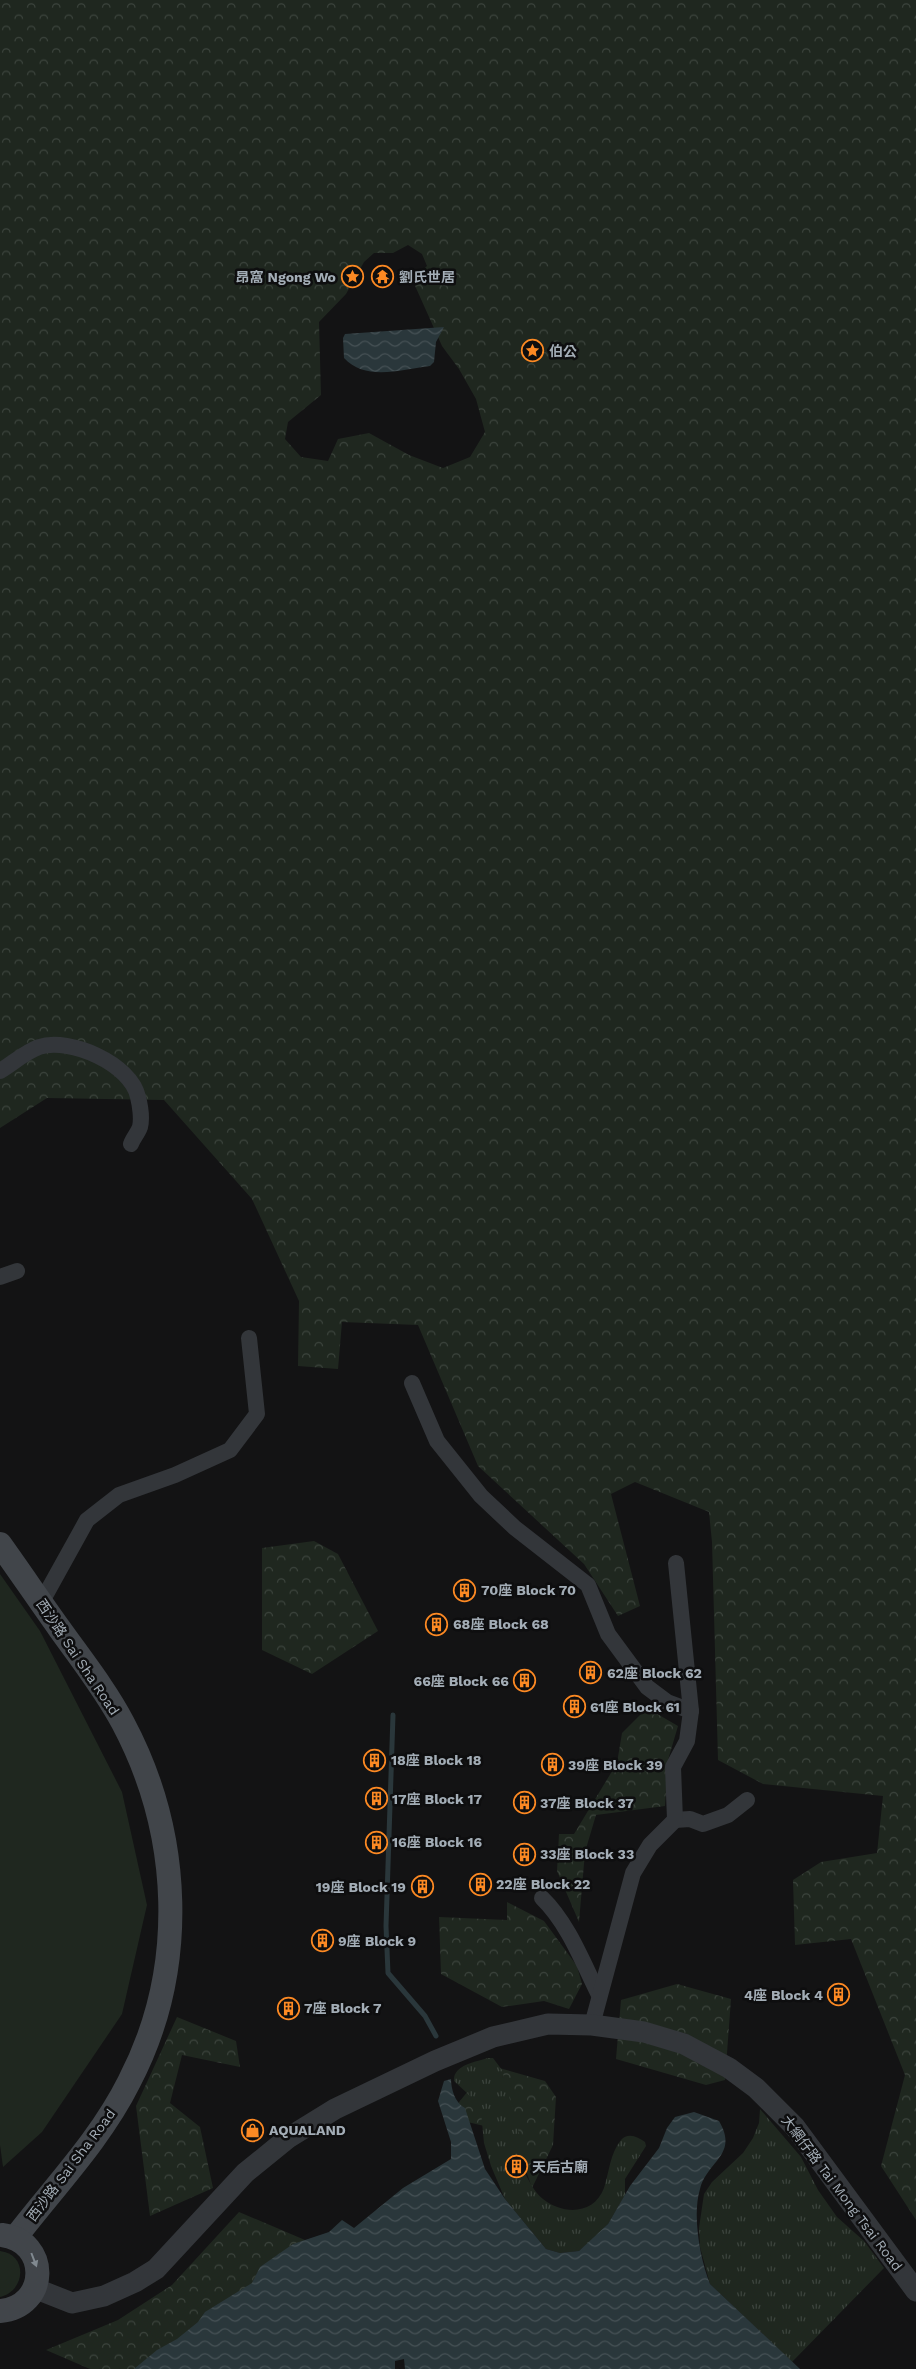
<svg xmlns="http://www.w3.org/2000/svg" width="916" height="2369" font-family="'Work Sans','Noto Sans TC',sans-serif">
<defs>
<pattern id="forest-crowns" width="20" height="18" patternUnits="userSpaceOnUse" patternTransform="scale(1.25)"><rect width="20" height="18" fill="#1f271f"/><path d="M2 6a3 3 0 1 1 6 0M12 15a3 3 0 1 1 6 0" fill="none" stroke="#3c443d"/></pattern>
<pattern id="park-tufts" width="24" height="20" patternUnits="userSpaceOnUse" patternTransform="scale(1.25)"><rect width="24" height="20" fill="#1f271f"/><path d="M3 7l-1-3M5 7V3M7 7l1-3M15 17l-1-3M17 17v-4M19 17l1-3" fill="none" stroke="#3c443d"/></pattern>
<pattern id="water-waves" width="16" height="10" patternUnits="userSpaceOnUse" patternTransform="scale(1.25)"><rect width="16" height="10" fill="#2a373b"/><path d="M0 5q4-4 8 0t8 0" fill="none" stroke="#465155"/></pattern>
</defs>
<rect width="100%" height="100%" fill="#131314"/>
<g fill="#1f271f">
<polygon points="0,1574 40,1631 122,1792 147,1905 122,2014 42,2132 3,2167 0,2145"/>
<path d="M 0,2251 C 28,2254 26,2291 0,2297 Z"/>
</g>
<g fill="url(#forest-crowns)" fill-rule="evenodd">
<path d="M 0,0 L 916,0 L 916,2220 L 881,2166 L 905,2075 L 851,1939 L 795,1945 L 793,1880 L 821,1862 L 877,1853 L 883,1796 L 763,1784 L 718,1760 L 712,1542 L 709,1512 L 635,1482 L 611,1494 L 640,1606 L 618,1616 L 584,1564 L 478,1466 L 418,1325 L 342,1322 L 338,1369 L 298,1366 L 299,1301 L 252,1199 L 164,1100 L 47,1098 L 0,1128 ZM 408,245 L 422,254 L 427,266 L 412,279 L 442,346 L 459,369 L 476,399 L 485,432 L 470,457 L 443,468 L 409,455 L 369,433 L 338,439 L 328,461 L 301,457 L 285,439 L 288,422 L 321,395 L 319,322 L 346,294 L 364,262 L 374,253 L 393,253 Z"/>
<polygon points="314,1541 338,1554 378,1631 312,1674 262,1650 262,1548"/>
<polygon points="647,1708 678,1726 668,1760 665,1806 596,1815 585,1852 579,1922 557,1871 559,1834 574,1834 617,1763 622,1733"/>
<polygon points="507,1902 544,1921 577,1966 582,1984 569,2009 544,2001 502,2007 441,1974 439,1917 507,1920"/>
<polygon points="677,1984 731,1999 725,2080 706,2085 616,2059 621,2000"/>
<polygon points="177,2017 236,2041 240,2067 182,2055 170,2103 200,2127 213,2188 150,2216 136,2106"/>
<polygon points="489,2065 545,2081 556,2097 553,2145 532,2188 513,2133 447,2117"/>
<polygon points="239,2212 305,2240 174,2369 90,2369 46,2350 118,2320 172,2285"/>
</g>
<g fill="url(#park-tufts)">
<path d="M 488,2058 L 493,2058 L 502,2070 L 525,2155 L 506,2163 L 511,2174 L 523,2170 C 529,2180 534,2192 543,2199 C 563,2215 594,2215 604,2188 C 609,2173 610,2153 621,2140 C 628,2132 638,2137 645,2142 L 646,2146 L 625,2179 L 625,2195 L 608,2224 L 591,2241 L 579,2251 L 560,2253 L 546,2249 L 505,2199 L 491,2166 L 484,2143 L 481,2112 L 468,2094 L 454,2081 C 453,2065 475,2062 488,2058 Z"/>
<polygon points="760,2109 801,2157 818,2190 837,2217 864,2241 884,2268 792,2362 710,2284 700,2247 699,2228 704,2194 712,2182 743,2153 753,2138 759,2123"/>
</g>
<g fill="url(#water-waves)">
<path d="M 444,327 L 436,342 L 434,362 L 430,366 C 402,369 366,382 344,358 L 343,338 L 345,334 Z"/>
<path d="M 451,2079 C 451,2089 455,2103 465,2108 L 485,2169 L 505,2199 L 546,2249 L 560,2253 L 579,2251 L 608,2224 L 630,2186 L 659,2148 L 667,2128 L 675,2117 L 694,2112 L 719,2121 C 739,2155 707,2161 700,2189 C 692,2215 700,2259 710,2284 L 800,2369 L 405,2369 L 404,2359 L 395,2361 L 395,2369 L 134,2369 L 157,2350 L 177,2339 L 198,2322 L 205,2312 L 252,2283 L 260,2267 L 293,2244 L 329,2232 L 342,2220 L 354,2228 L 403,2188 L 451,2159 L 451,2142 L 438,2101 L 444,2081 Z"/>
</g>
<g fill="none" stroke-linecap="round" stroke-linejoin="round">
<polyline stroke="#2a373b" stroke-width="5" points="393,1715 386,1926 388,1973 425,2016 436,2036"/>
<g stroke="#33363a" stroke-width="16">
<path d="M 0,1071 C 12,1064 25,1052 39,1047 C 70,1037 131,1064 138,1097 C 140,1105 142,1119 140,1127 C 138,1133 133,1138 131,1144"/>
<polyline points="0,1277 17,1271"/>
<polyline points="412,1383 437,1441 481,1496 515,1528 588,1585 608,1634 647,1687 667,1702 691,1711"/>
<polyline points="41,1603 87,1520 119,1495 175,1475 230,1450 257,1414 249,1338"/>
<polyline points="675,1820 690,1819 703,1824 728,1815 747,1800"/>
<path d="M 542,1898 C 568,1923 583,1963 599,1995"/>
<polyline points="592,2025 633,1873 650,1845 675,1820 673,1767 687,1741 691,1711 676,1563"/>
</g>
<polyline stroke="#33363a" stroke-width="21" points="34,2288 72,2303 104,2296 135,2282 156,2269 245,2173 288,2138 335,2109 435,2061 493,2037 548,2024 592,2025 644,2032 684,2044 729,2068 756,2088 795,2127 916,2291"/>
<g stroke="#41454a" stroke-width="24">
<path d="M 0,1544 C 20,1572 39,1600 59,1628 C 81,1659 105,1689 123,1723 C 182,1834 188,1969 129,2082 C 100,2140 54,2187 15,2238"/>
<path d="M 0,2311 C 49,2307 50,2241 2,2235"/>
</g>
</g>
<defs><path id="oneway-solid" d="M-6-.8H1V-3.2L6.5 0L1 3.2V.8H-6Z" transform="scale(1.25)"/></defs>
<use fill="#818990" href="#oneway-solid" transform="translate(34 2260) rotate(69)"/>
<defs>
<symbol id="sight-ring" viewBox="-11 -11 22 22"><circle r="9.5" fill="#0e0e0f" stroke="#fc8923" stroke-width="1.5"/><path d="M0-6L1.8-2.2L6-1.7L2.9 1.2L3.7 5.4L0 3.3L-3.7 5.4L-2.9 1.2L-6-1.7L-1.8-2.2Z" fill="#fc8923"/></symbol>
<symbol id="temple-ring" viewBox="-11 -11 22 22"><circle r="9.5" fill="#0e0e0f" stroke="#fc8923" stroke-width="1.5"/><path d="M0-6L5-2H3V0L6.5 2.5H4V6H1.5V3h-3V6H-4V2.5H-6.5L-3 0V-2H-5Z" fill="#fc8923"/></symbol>
<symbol id="building-ring" viewBox="-11 -11 22 22"><circle r="9.5" fill="#0e0e0f" stroke="#fc8923" stroke-width="1.5"/><path d="M-4-6H4V6H1V3H-1V6H-4ZM-2.5-4.3h1.7v1.8h-1.7ZM.8-4.3h1.7v1.8H.8ZM-2.5-1h1.7V.8h-1.7ZM.8-1h1.7V.8H.8Z" fill="#fc8923"/></symbol>
<symbol id="shop-ring" viewBox="-11 -11 22 22"><circle r="9.5" fill="#0e0e0f" stroke="#fc8923" stroke-width="1.5"/><path d="M-5-2.5h2.3a2.7 3.5 0 0 1 5.4 0H5L5.5 6h-11ZM-1.5-2.5h3a1.5 2.3 0 0 0-3 0Z" fill="#fc8923"/></symbol>
</defs>
<g fill-rule="evenodd">
<use href="#sight-ring" x="340" y="264" width="25" height="25"/>
<use href="#temple-ring" x="370" y="264" width="25" height="25"/>
<use href="#sight-ring" x="520" y="338" width="25" height="25"/>
<use href="#building-ring" x="452" y="1578" width="25" height="25"/>
<use href="#building-ring" x="424" y="1612" width="25" height="25"/>
<use href="#building-ring" x="578" y="1660" width="25" height="25"/>
<use href="#building-ring" x="512" y="1668" width="25" height="25"/>
<use href="#building-ring" x="562" y="1694" width="25" height="25"/>
<use href="#building-ring" x="362" y="1748" width="25" height="25"/>
<use href="#building-ring" x="540" y="1752" width="25" height="25"/>
<use href="#building-ring" x="364" y="1786" width="25" height="25"/>
<use href="#building-ring" x="512" y="1790" width="25" height="25"/>
<use href="#building-ring" x="364" y="1830" width="25" height="25"/>
<use href="#building-ring" x="512" y="1842" width="25" height="25"/>
<use href="#building-ring" x="468" y="1872" width="25" height="25"/>
<use href="#building-ring" x="410" y="1874" width="25" height="25"/>
<use href="#building-ring" x="310" y="1928" width="25" height="25"/>
<use href="#building-ring" x="826" y="1982" width="25" height="25"/>
<use href="#building-ring" x="276" y="1996" width="25" height="25"/>
<use href="#shop-ring" x="240" y="2118" width="25" height="25"/>
<use href="#building-ring" x="504" y="2154" width="25" height="25"/>
</g>
<g text-anchor="middle" stroke-width="5" stroke-linejoin="round" paint-order="stroke">
<g font-size="14" font-weight="bold" fill="#a3adb6" stroke="#0e0e0f" text-anchor="start">
<text x="336" y="282" text-anchor="end">昂窩 Ngong Wo</text>
<text x="399" y="282">劉氏世居</text>
<text x="549" y="356">伯公</text>
<text x="481" y="1595">70座 Block 70</text>
<text x="453" y="1629">68座 Block 68</text>
<text x="607" y="1678">62座 Block 62</text>
<text x="509" y="1686" text-anchor="end">66座 Block 66</text>
<text x="590" y="1712">61座 Block 61</text>
<text x="391" y="1765">18座 Block 18</text>
<text x="568" y="1770">39座 Block 39</text>
<text x="392" y="1804">17座 Block 17</text>
<text x="540" y="1808">37座 Block 37</text>
<text x="392" y="1847">16座 Block 16</text>
<text x="540" y="1859">33座 Block 33</text>
<text x="496" y="1889">22座 Block 22</text>
<text x="406" y="1892" text-anchor="end">19座 Block 19</text>
<text x="338" y="1946">9座 Block 9</text>
<text x="823" y="2000" text-anchor="end">4座 Block 4</text>
<text x="304" y="2013">7座 Block 7</text>
<text x="269" y="2135">AQUALAND</text>
<text x="532" y="2172">天后古廟</text>
</g>
<g font-size="14" fill="#a3adb6" stroke="#0e0e0f">
<text transform="translate(78 1657) rotate(56)" y="5">西沙路 Sai Sha Road</text>
<text transform="translate(71 2165) rotate(-53)" y="5">西沙路 Sai Sha Road</text>
<text transform="translate(842 2193) rotate(53)" y="5">大網仔路 Tai Mong Tsai Road</text>
</g>
</g>
</svg>
